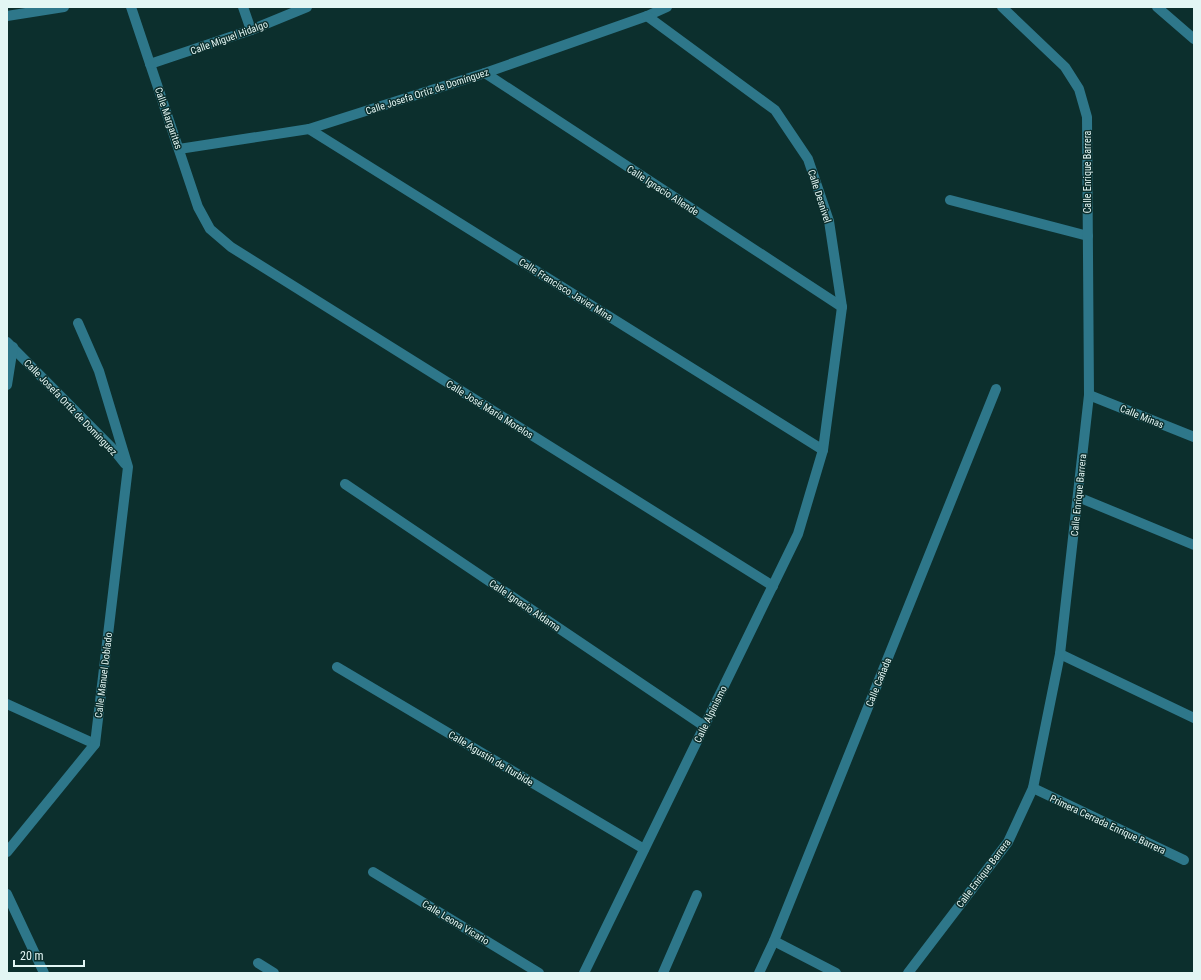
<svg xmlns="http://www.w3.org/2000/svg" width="1201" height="980" font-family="'Roboto Condensed',sans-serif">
<rect width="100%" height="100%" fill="#0c2f2d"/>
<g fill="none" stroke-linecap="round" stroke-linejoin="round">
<g stroke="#2e778a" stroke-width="10">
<polyline points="131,7 198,207 210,229 231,247 773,586"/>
<polyline points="243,7 251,30"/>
<polyline points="1157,7 1194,39"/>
<polyline points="7,16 64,7"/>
<polyline points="150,64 251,30 307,7"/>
<polyline points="485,73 842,307"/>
<polyline points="309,129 823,450"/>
<polyline points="179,149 309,129 485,73 647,16 667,7"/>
<polyline points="950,200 1088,236"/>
<polyline points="7,342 113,449 125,464"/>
<polyline points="7,385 13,347"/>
<polyline points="1089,395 1194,437"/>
<polyline points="345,484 704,726"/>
<polyline points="1078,497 1194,545"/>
<polyline points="1060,654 1194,718"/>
<polyline points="337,667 644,849"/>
<polyline points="7,704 95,744"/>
<polyline points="1033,788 1184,860"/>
<polyline points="7,852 95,744 128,467 99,371 78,323"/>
<polyline points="373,872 539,973"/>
<polyline points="7,894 44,973"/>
<polyline points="774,941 836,973"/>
<polyline points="258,963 274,973"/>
<polyline points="584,973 798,534 823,450 842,307 829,221 808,159 775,110 647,16"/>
<polyline points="663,973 697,895"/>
<polyline points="759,973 774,941 996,389"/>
<polyline points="908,973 1008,842 1033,788 1060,654 1089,395 1087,117 1079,89 1065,67 1002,7"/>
</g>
</g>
<g text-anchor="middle" stroke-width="3" stroke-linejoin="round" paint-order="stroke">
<g font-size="10" fill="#e3f6f4" stroke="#0c2f2d">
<text transform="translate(229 37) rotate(-20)" y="4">Calle Miguel Hidalgo</text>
<text transform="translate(427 91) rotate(-18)" y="4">Calle Josefa Ortiz de Domínguez</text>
<text transform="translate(169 118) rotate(71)" y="4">Calle Margaritas</text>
<text transform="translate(1087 172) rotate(-90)" y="4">Calle Enrique Barrera</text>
<text transform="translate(663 190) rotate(33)" y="4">Calle Ignacio Allende</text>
<text transform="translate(820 196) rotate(72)" y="4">Calle Desnivel</text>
<text transform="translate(566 289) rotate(32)" y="4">Calle Francisco Javier Mina</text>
<text transform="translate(71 407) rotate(46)" y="4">Calle Josefa Ortiz de Domínguez</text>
<text transform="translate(490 409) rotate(32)" y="4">Calle José María Morelos</text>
<text transform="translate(1142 416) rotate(22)" y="4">Calle Minas</text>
<text transform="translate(1078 495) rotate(-84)" y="4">Calle Enrique Barrera</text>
<text transform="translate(525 605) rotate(34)" y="4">Calle Ignacio Aldama</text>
<text transform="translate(103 675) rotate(-83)" y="4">Calle Manuel Doblado</text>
<text transform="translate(878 682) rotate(-68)" y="4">Calle Cañada</text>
<text transform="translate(710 714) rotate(-64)" y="4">Calle Alpinismo</text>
<text transform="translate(491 758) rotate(31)" y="4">Calle Agustín de Iturbide</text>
<text transform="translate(1108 824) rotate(25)" y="4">Primera Cerrada Enrique Barrera</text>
<text transform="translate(983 873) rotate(-53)" y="4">Calle Enrique Barrera</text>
<text transform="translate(456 922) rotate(31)" y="4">Calle Leona Vicario</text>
</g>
</g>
<rect width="1201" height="980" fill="none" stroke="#e3f6f4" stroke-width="16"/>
<path d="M14 960v6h70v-6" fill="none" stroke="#e3f6f4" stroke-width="2"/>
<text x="20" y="960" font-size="12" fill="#e3f6f4" stroke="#0c2f2d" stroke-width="3" paint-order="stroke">20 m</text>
</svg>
